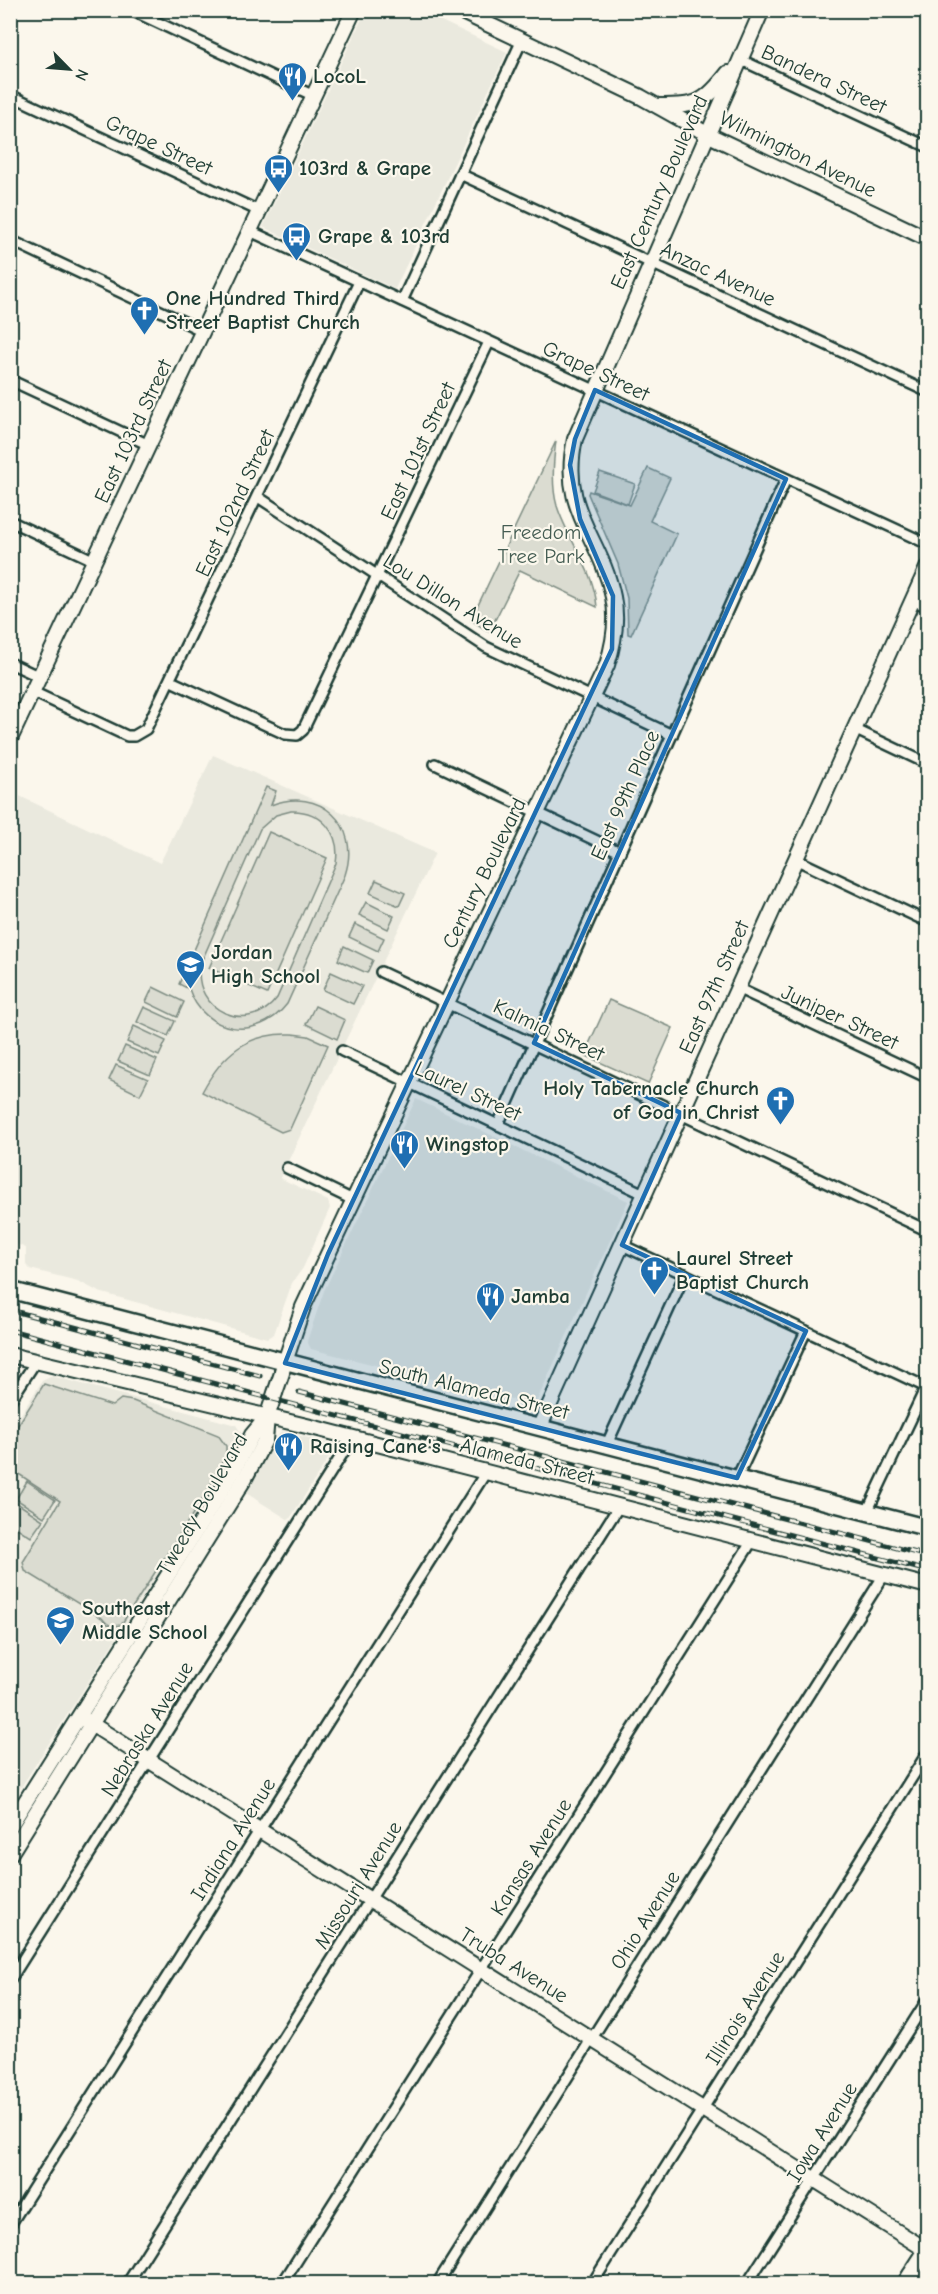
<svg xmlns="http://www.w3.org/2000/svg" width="938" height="2294" font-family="'Comic Neue',sans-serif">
<rect width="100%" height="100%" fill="#fbf7ec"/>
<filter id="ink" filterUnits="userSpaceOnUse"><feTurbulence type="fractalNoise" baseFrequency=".0167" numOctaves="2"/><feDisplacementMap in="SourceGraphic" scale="12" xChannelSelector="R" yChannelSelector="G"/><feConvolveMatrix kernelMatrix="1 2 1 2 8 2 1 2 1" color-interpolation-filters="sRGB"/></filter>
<g filter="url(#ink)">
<g fill="#eae9de">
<polygon points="366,10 420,11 507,52 395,289 263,227"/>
<polygon points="213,755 435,853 280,1178 328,1201 330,1208 303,1268 292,1283 274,1334 267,1338 99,1292 78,1281 30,1269 26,1265 26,1248 12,1242 11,1244 11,792 160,863"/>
<polygon points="416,1099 628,1201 535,1405 311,1349 307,1341 324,1291"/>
<polygon points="52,1376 236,1425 242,1434 212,1488 11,1803 11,1430 42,1381"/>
<polygon points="281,1431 337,1445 289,1520 246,1493"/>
</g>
<g fill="#dbdcd1" stroke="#7d8c82" stroke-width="1.5" fill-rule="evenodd">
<path d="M 556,441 C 553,462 551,485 557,506 C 568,541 594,569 597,607 L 520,570 L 489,632 L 471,620 Z"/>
<polygon points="648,468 670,478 650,521 677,534 631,635 628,634 627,598 618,564 588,494 589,491 630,505"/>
<polygon points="600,472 635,484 628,504 593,491"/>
<path d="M 266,787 L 276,791 L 271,805 C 319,786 362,824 345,875 L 287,1004 C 258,1042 204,1034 189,989 L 179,984 ZM 291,811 C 321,810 341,833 336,863 L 277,998 C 249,1036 192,1011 200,965 L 260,829 L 276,815 Z"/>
<polygon points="269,832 327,858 267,994 209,968"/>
<polygon points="376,880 405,893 399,906 370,893"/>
<polygon points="366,902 394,916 388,929 359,915"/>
<polygon points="355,924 384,938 378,951 349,937"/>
<polygon points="344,946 373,960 367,973 338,960"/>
<polygon points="331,972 362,986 353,1004 323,990"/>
<polygon points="153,987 184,1002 177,1017 146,1002"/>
<polygon points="609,1000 673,1028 648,1084 584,1055"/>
<polygon points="315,1006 345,1020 337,1039 306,1024"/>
<polygon points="144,1007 175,1021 168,1036 137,1022"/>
<polygon points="134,1026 166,1041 159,1056 127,1042"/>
<path d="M 292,1034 L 308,1036 L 328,1045 L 290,1129 L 281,1132 L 202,1092 C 222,1054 248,1032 292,1034 Z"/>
<polygon points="125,1046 157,1060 150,1075 118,1061"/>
<polygon points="116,1065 148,1079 140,1095 109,1080"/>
<path d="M 44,1384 L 112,1406 L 121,1399 L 133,1401 L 218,1435 L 226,1446 L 226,1455 L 205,1495 L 121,1625 C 111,1627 108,1626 102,1618 L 25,1571 L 23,1562 L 60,1501 L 11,1469 L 11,1436 Z"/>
<polygon points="27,1481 55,1500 44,1517 16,1499"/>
<polygon points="14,1501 43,1520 31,1537 11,1524 11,1508"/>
</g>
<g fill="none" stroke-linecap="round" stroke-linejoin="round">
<defs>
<g id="street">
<polyline points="131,10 314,96"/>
<polyline points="739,59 928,147"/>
<polyline points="10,95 259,211"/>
<polyline points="460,174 928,392"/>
<polyline points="250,231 928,544"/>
<polyline points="10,240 203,331"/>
<polyline points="402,301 522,40"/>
<polyline points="10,380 149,445"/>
<polyline points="258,497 486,647 672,735"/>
<polyline points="10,521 95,561"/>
<polyline points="912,600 928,607"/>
<polyline points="10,663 40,677"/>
<polyline points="171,681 285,734 297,735 303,730 489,342"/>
<polyline points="33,692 127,736 134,736 146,729 359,282"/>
<polyline points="854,729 928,764"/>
<polyline points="435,764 620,852"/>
<polyline points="795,859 928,922"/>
<polyline points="381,972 928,1231"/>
<polyline points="737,988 928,1078"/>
<polyline points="342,1051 644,1194"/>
<polyline points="498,1125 786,479"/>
<polyline points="287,1168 353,1200"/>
<polyline points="622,1245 928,1388"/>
<polyline points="10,1401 36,1361"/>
<polyline points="607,1444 685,1274"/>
<polyline points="737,1478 806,1331"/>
<polyline points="867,1512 928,1383"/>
<polyline points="10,1980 353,1437"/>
<polyline points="10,2225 486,1472"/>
<polyline points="127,2284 619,1506"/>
<polyline points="282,2284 752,1541"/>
<polyline points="437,2284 884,1575"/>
<polyline points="592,2284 928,1752"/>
<polyline points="747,2284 928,1999"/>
</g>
<g id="secondary">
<polyline points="458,10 641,97 709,135 928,239"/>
<path d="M 658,106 C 697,106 704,104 728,73"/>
<polyline points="10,739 354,10"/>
<polyline points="10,1355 315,1428 928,1586"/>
<path d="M 282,1371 L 303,1307 L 328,1254 L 607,665 C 614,643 618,620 613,597 C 601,536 559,511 575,439 L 762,10"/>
<polyline points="540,1426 928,566"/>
<polyline points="80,1717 928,2251"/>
<polyline points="10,1826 233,1472 252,1435 267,1417"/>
<polyline points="10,1854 245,1478 265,1440 267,1417 275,1393"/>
<polyline points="910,2275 928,2280"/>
<polyline points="904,2284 928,2247"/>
</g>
<path id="primary" d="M 10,1290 C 316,1372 622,1447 928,1528"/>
</defs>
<use href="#street" stroke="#1f3d34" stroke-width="14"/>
<use href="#secondary" stroke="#1f3d34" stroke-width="18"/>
<use href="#primary" stroke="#1f3d34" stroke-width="20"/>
<use href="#street" stroke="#fbf7ec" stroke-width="9"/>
<use href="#secondary" stroke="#fbf7ec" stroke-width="14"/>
<use href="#primary" stroke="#fbf7ec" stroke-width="15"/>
<defs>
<g id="rail">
<polyline points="10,1310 260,1376"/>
<polyline points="10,1330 928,1571"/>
<polyline points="299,1392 928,1556"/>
</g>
</defs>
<use href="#rail" stroke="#1f3d34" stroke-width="5"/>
<use href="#rail" stroke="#fbf7ec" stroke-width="3" stroke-dasharray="9" stroke-linecap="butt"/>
<defs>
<polyline id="secondary-bridge" points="275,1393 282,1373"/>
</defs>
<use href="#secondary-bridge" stroke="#1f3d34" stroke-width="18" stroke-linecap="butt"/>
<use href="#secondary-bridge" stroke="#fbf7ec" stroke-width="14"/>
</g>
</g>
<path fill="#1f6fb2" fill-opacity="0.2" stroke="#1f6fb2" stroke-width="4.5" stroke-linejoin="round" d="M 595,390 L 786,479 L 534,1043 L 681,1113 L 622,1245 L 806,1331 L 737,1478 L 285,1363 L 328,1254 L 612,649 L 613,596 L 580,519 L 570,465 L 575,439 Z"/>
<defs>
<symbol id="restaurant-pin" viewBox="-11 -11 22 30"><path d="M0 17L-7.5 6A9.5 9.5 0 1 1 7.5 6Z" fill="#1f6fb2" stroke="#fbf7ec"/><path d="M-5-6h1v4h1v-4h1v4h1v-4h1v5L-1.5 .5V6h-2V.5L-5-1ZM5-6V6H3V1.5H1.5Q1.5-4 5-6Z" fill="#fff"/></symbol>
<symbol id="bus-pin" viewBox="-11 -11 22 30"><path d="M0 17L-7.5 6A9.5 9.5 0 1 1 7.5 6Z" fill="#1f6fb2" stroke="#fbf7ec"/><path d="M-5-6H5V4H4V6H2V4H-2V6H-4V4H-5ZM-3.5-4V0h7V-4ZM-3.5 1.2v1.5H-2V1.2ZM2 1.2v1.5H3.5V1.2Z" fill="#fff"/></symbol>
<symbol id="church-pin" viewBox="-11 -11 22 30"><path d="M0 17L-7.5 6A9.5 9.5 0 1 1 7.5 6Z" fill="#1f6fb2" stroke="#fbf7ec"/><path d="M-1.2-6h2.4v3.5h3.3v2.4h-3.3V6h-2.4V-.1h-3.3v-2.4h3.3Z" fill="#fff"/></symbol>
<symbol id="school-pin" viewBox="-11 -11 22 30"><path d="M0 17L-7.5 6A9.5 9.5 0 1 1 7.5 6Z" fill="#1f6fb2" stroke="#fbf7ec"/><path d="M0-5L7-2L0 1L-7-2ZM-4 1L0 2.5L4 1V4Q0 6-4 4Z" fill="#fff"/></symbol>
</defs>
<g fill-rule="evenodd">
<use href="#restaurant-pin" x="276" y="60" width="33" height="45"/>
<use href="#bus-pin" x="262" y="152" width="33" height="45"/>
<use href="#bus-pin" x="280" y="220" width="33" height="45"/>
<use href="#church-pin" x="128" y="294" width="33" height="45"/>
<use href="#school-pin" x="174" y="948" width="33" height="45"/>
<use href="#church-pin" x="764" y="1084" width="33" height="45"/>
<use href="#restaurant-pin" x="388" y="1128" width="33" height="45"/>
<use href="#church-pin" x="638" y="1254" width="33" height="45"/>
<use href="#restaurant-pin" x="474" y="1280" width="33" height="45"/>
<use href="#restaurant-pin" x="272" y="1430" width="33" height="45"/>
<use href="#school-pin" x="44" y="1604" width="33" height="45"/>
</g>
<g text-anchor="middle" stroke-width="4.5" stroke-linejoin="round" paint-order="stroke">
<g font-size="21" font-weight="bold" fill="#1f3d34" stroke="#fbf7ec" text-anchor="start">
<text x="313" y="83">LocoL</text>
<text x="299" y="175">103rd &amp; Grape</text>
<text x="318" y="243">Grape &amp; 103rd</text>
<text x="166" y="305">One Hundred Third<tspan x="166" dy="24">Street Baptist Church</tspan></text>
<text x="211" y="959">Jordan<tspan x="211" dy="24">High School</tspan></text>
<text x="759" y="1095" text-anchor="end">Holy Tabernacle Church<tspan x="759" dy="24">of God in Christ</tspan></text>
<text x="426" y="1151">Wingstop</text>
<text x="676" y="1265">Laurel Street<tspan x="676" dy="24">Baptist Church</tspan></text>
<text x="511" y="1303">Jamba</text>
<text x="310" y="1453">Raising Cane's</text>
<text x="82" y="1615">Southeast<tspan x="82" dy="24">Middle School</tspan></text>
</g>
<g font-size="21" fill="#1f3d34" stroke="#fbf7ec">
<text transform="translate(824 79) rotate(25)" y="7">Bandera Street</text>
<text transform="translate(159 145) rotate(25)" y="7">Grape Street</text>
<text transform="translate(798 154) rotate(26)" y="7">Wilmington Avenue</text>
<text transform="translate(659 192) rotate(-66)" y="7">East Century Boulevard</text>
<text transform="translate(718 274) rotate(25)" y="7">Anzac Avenue</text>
<text transform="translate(596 371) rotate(25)" y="7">Grape Street</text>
<text transform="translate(133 431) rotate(-65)" y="7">East 103rd Street</text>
<text transform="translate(418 451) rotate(-65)" y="7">East 101st Street</text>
<text transform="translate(235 503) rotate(-65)" y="7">East 102nd Street</text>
<text transform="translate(453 601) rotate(32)" y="7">Lou Dillon Avenue</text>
<text transform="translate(625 795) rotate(-66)" y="7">East 99th Place</text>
<text transform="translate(484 873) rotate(-64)" y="7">Century Boulevard</text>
<text transform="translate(714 987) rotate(-66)" y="7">East 97th Street</text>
<text transform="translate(840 1017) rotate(25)" y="7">Juniper Street</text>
<text transform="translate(549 1030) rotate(25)" y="7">Kalmia Street</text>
<text transform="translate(468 1091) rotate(25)" y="7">Laurel Street</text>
<text transform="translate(474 1389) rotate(14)" y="7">South Alameda Street</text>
<text transform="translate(527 1461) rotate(14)" y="7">Alameda Street</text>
<text transform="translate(202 1504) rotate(-60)" y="7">Tweedy Boulevard</text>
<text transform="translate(147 1729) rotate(-58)" y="7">Nebraska Avenue</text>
<text transform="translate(233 1839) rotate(-58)" y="7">Indiana Avenue</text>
<text transform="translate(531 1857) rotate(-58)" y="7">Kansas Avenue</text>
<text transform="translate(358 1885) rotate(-58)" y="7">Missouri Avenue</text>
<text transform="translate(645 1920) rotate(-58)" y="7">Ohio Avenue</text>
<text transform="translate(514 1965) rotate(32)" y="7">Truba Avenue</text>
<text transform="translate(745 2008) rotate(-58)" y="7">Illinois Avenue</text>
<text transform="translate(822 2132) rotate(-58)" y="7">Iowa Avenue</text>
</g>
<g font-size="21" fill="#455d53" stroke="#fbf7ec">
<text x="541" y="539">Freedom<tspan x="541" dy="24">Tree Park</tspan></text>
</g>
</g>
<rect width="938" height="2294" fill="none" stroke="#fbf7ec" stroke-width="36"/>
<rect x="18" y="18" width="902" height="2258" fill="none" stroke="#1f3d34" stroke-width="2" filter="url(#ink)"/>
<g transform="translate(69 69) rotate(115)" stroke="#fbf7ec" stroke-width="4.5" paint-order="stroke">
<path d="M0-4.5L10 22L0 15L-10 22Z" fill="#1f3d34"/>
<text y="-9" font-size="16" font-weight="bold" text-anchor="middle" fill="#1f3d34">N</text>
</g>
</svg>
